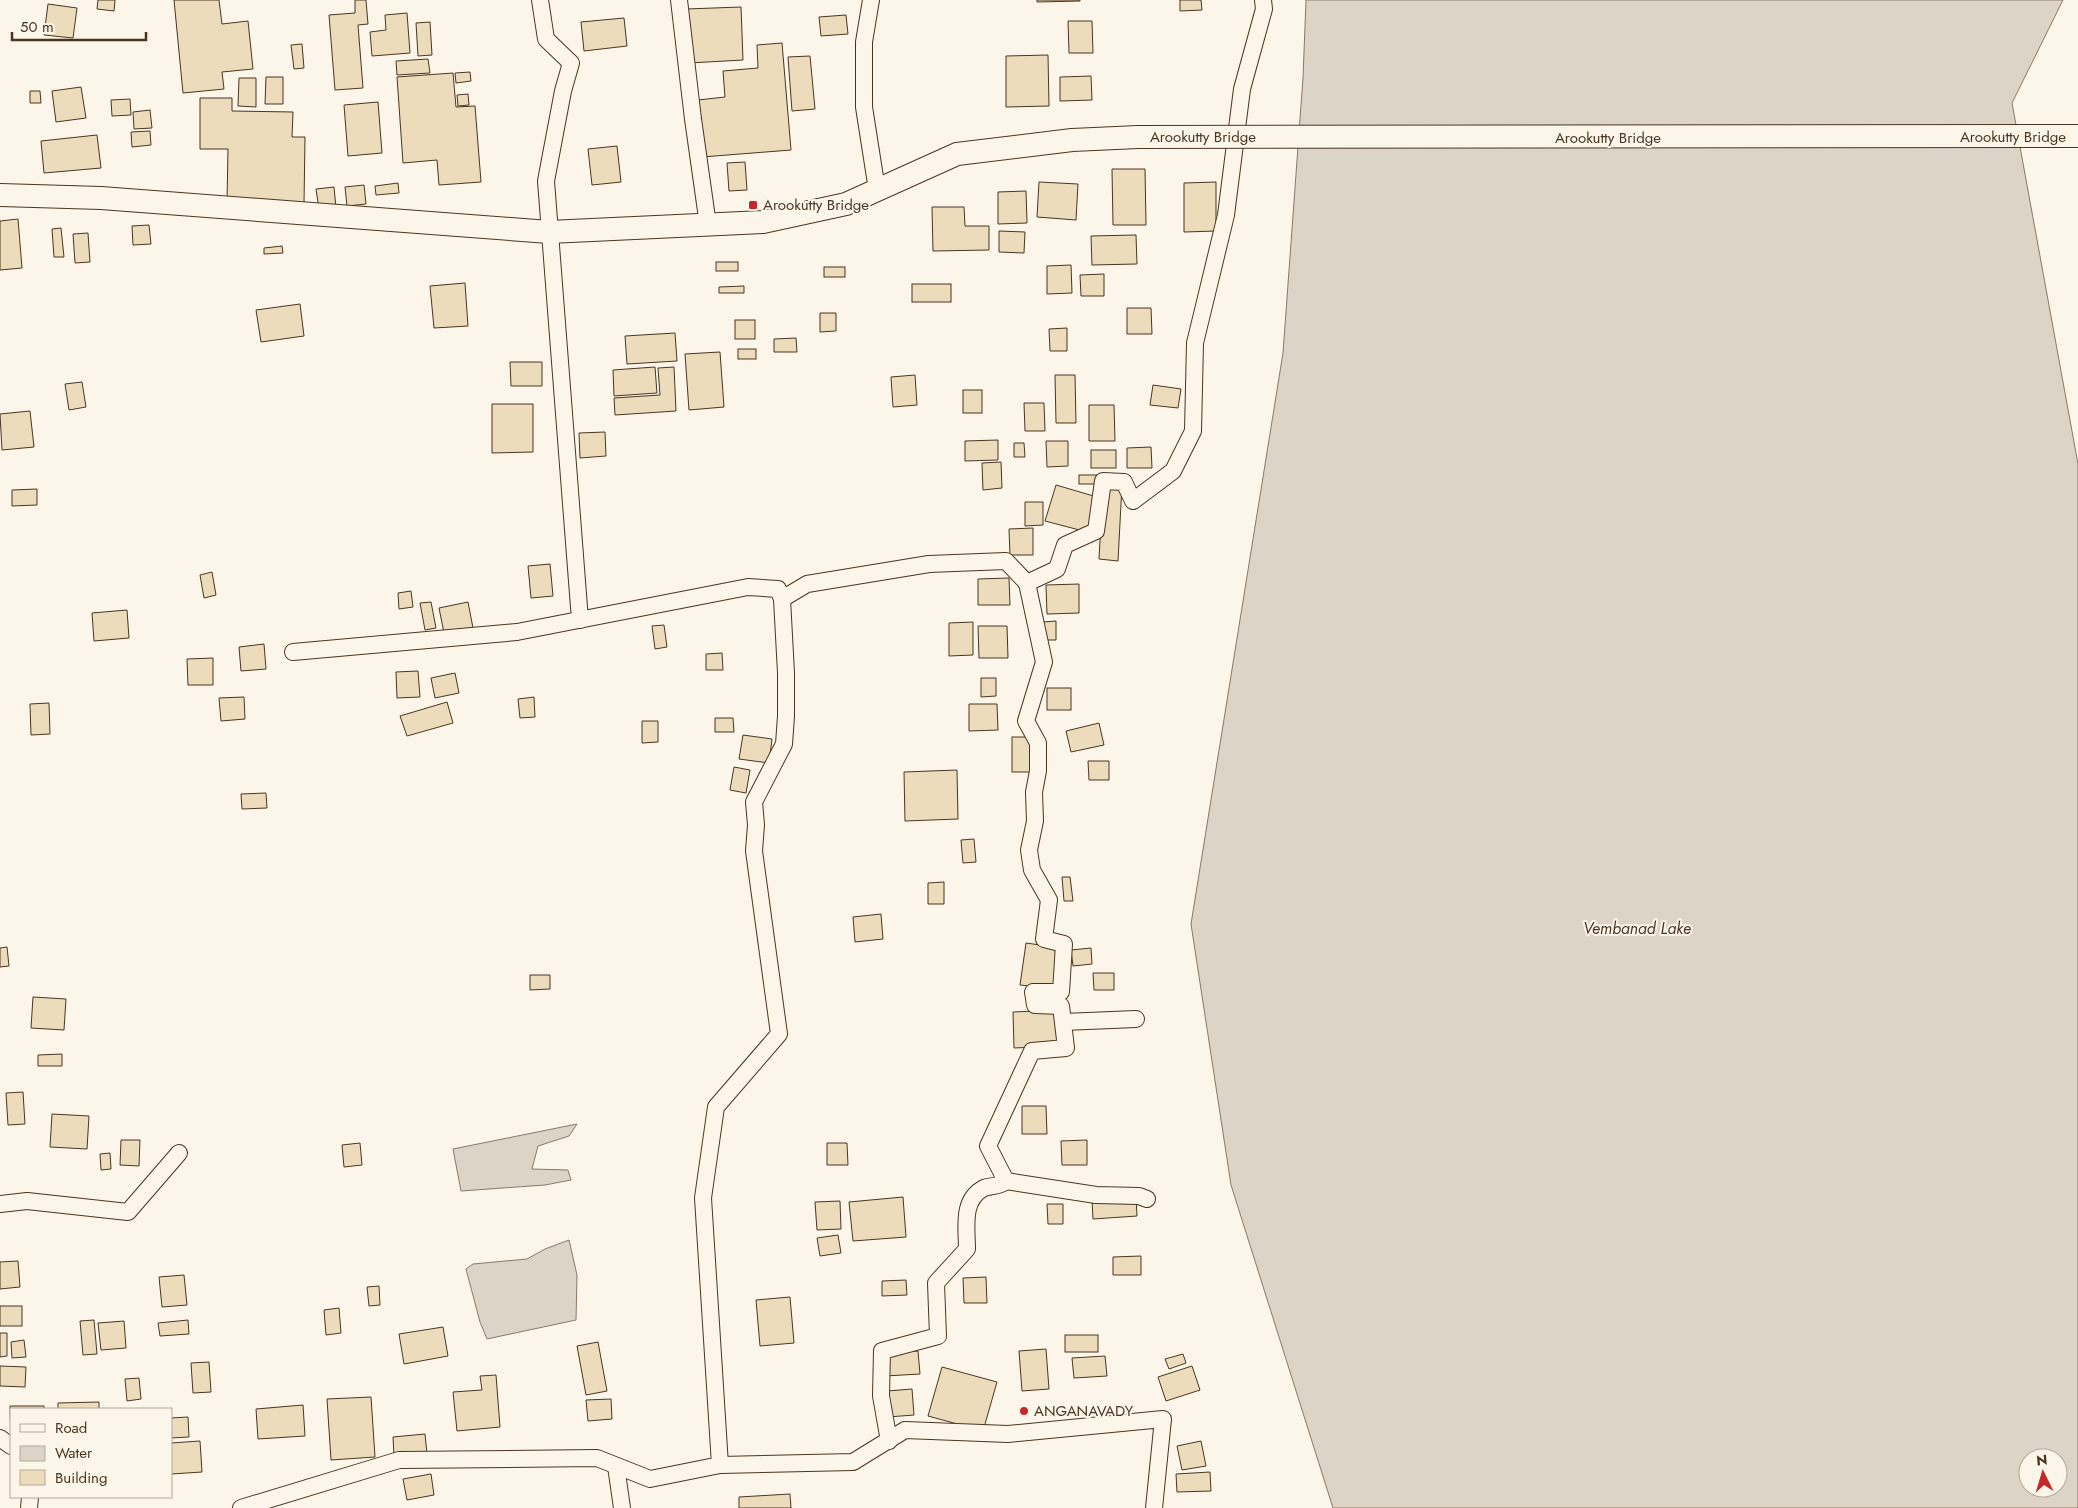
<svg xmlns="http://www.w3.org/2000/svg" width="2078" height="1508" font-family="Jost,sans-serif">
<rect width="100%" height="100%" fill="#fbf6e9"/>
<g fill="#dcd4c6" stroke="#887966" fill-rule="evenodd">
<path d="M 1306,0 L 2063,0 L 2012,103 L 2078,464 L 2078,1508 L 1333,1508 L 1231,1185 L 1191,924 L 1283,353 L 1303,78 ZM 2028,1458 L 2058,1458 L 2058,1488 L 2028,1488 Z"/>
<polygon points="577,1124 569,1136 538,1146 532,1169 568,1170 571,1180 545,1185 461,1191 453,1149"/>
<polygon points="569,1240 577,1275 576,1320 487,1339 480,1322 466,1269 473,1264 527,1259 545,1249"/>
</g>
<g fill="#ecdcbc" stroke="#4a3520">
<polygon points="98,0 115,0 114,11 97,9"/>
<polygon points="174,0 219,0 222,24 248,21 253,69 222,72 224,89 183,93"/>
<polygon points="355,0 366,0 368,24 358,25 363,88 335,90 329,15 355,13"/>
<polygon points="1037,0 1080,0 1080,1 1037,2"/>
<polygon points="1180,0 1201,0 1202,10 1180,11"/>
<polygon points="48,4 77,8 73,38 44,35"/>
<polygon points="741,7 743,60 689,63 686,9"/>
<polygon points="407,13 410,53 372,56 370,32 386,30 385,15"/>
<polygon points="846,15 848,34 821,36 819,17"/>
<polygon points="624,18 627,46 584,51 581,22"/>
<polygon points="1068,21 1092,21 1093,53 1069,53"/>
<polygon points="430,22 432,55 418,56 416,23"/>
<polygon points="782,43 791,150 702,157 698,100 725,97 723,71 758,68 757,45"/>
<polygon points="302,44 304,68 294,69 291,45"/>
<polygon points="1048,55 1049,106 1006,107 1006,56"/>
<polygon points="810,56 815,109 792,111 788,57"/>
<polygon points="428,59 430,73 397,75 396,61"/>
<polygon points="470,72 471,81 456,83 455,73"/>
<polygon points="453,73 456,107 475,106 481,182 439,185 437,160 403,163 397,77"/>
<polygon points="1091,76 1092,100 1060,101 1060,77"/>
<polygon points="266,77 283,77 283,104 265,104"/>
<polygon points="239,78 256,78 256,107 238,106"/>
<polygon points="81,87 86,118 56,122 52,91"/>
<polygon points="30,91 40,91 41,103 30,103"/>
<polygon points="468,94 469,105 458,106 457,95"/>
<polygon points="200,98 232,98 232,111 293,112 292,137 305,137 304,204 227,203 228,149 200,149"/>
<polygon points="130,99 131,115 112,116 111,100"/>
<polygon points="378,102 382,153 348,156 344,105"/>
<polygon points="150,110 152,128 134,129 133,112"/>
<polygon points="150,131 151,145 132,147 131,132"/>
<polygon points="97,135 101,168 44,173 41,141"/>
<polygon points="617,146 621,182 592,185 588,149"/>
<polygon points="745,162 747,190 729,191 727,163"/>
<polygon points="1112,169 1145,169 1146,225 1113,225"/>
<polygon points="1039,182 1078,184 1076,220 1037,217"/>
<polygon points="1216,182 1216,231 1184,232 1184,183"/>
<polygon points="398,183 399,193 376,195 375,186"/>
<polygon points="364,185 366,204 347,206 345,187"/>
<polygon points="334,187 336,208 319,209 316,189"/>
<polygon points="1026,191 1027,223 998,224 998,192"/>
<polygon points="932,207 964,207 965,226 989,226 989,250 933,251"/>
<polygon points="18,219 22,268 0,270 0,221"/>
<polygon points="149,225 151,244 133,245 132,226"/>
<polygon points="61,228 64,257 54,257 52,229"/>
<polygon points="999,231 1025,232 1024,253 999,252"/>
<polygon points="88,233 90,262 75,263 73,234"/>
<polygon points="1136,235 1137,264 1092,265 1091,236"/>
<polygon points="282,246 283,253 264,254 264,248"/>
<rect x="716" y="262" width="22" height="9"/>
<polygon points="1071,265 1072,293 1047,294 1047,266"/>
<rect x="824" y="267" width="21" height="10"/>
<polygon points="1104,274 1104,296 1081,296 1080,275"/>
<polygon points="465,283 468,326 434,328 430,286"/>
<rect x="912" y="284" width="39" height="18"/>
<polygon points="744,286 744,293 719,293 719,287"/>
<polygon points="300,304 304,336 261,342 256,310"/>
<polygon points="1127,308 1151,308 1152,334 1127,334"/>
<polygon points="820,313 836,313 836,331 820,332"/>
<rect x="735" y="320" width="20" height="19"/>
<polygon points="1067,328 1067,351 1050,351 1049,329"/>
<polygon points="675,333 677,361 627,364 625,336"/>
<polygon points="796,338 797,352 774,352 774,339"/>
<rect x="738" y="349" width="18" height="10"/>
<polygon points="720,352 724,407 689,410 685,354"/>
<polygon points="510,362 542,362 542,386 511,386"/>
<polygon points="655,367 657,393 614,396 613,370"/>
<polygon points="674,367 676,411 615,415 614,398 660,395 658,368"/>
<polygon points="915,375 917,405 893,407 891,377"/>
<polygon points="1055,375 1075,375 1076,423 1056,423"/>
<polygon points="82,382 86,407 69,410 65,384"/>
<polygon points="1153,385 1181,389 1178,408 1150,405"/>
<rect x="963" y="390" width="19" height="23"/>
<polygon points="1024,403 1044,403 1045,431 1025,431"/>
<polygon points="492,404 533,404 533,452 492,453"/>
<polygon points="1089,405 1114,405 1115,441 1089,441"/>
<polygon points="30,411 34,447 2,450 0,414"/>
<polygon points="605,432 606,456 580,458 579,433"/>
<polygon points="998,440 998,460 965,461 965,441"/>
<polygon points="1046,441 1068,441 1068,466 1047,467"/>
<polygon points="1014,443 1024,443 1025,457 1014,457"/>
<polygon points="1151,447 1152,468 1127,468 1127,448"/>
<rect x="1091" y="450" width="25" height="18"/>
<polygon points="1001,462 1002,488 983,490 982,463"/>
<rect x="1079" y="475" width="19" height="9"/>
<polygon points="1103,484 1122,485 1118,561 1099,559"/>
<polygon points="1056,485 1097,497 1087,532 1045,521"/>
<polygon points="37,489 37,505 12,506 12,490"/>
<polygon points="1025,502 1043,502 1043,525 1025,526"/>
<polygon points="1033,528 1033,555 1010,555 1009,529"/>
<polygon points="550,564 553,596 531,598 528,566"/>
<polygon points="212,572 216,595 204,598 200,575"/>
<polygon points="1009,578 1010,605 978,605 978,579"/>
<polygon points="1079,584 1079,613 1047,614 1046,585"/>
<polygon points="411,591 413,607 399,609 398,593"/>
<polygon points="431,602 436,628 425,630 420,603"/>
<polygon points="468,602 473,628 444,633 439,608"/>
<polygon points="127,610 129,638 94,641 92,613"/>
<polygon points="1056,621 1056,640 1044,640 1043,622"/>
<polygon points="973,622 973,655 949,656 949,623"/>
<polygon points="664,625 667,647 655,649 652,626"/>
<polygon points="978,626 1007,626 1008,658 979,658"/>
<polygon points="264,644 266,669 241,671 239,647"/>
<polygon points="722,653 723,670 706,670 706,654"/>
<polygon points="213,658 213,685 188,685 187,659"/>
<polygon points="418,671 420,697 397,698 396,672"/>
<polygon points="455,673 459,693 435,698 431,678"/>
<polygon points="981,678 996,678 996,696 981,697"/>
<rect x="1047" y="688" width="24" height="22"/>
<polygon points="244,697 245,719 221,721 219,698"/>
<polygon points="534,697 535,717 520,718 518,699"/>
<polygon points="447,702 453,723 407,736 400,716"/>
<polygon points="49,703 50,734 31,735 30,704"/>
<polygon points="969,704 997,704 998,730 969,731"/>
<polygon points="715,718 733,718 734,732 715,732"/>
<polygon points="642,721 658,721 658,742 642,743"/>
<polygon points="1099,723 1104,745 1071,752 1066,731"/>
<polygon points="743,735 772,739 769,763 739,759"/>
<rect x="1012" y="737" width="23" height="35"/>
<polygon points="1088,761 1109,761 1109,780 1089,780"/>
<polygon points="734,767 750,770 746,793 730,790"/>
<polygon points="957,770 958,819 905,821 904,772"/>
<polygon points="266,793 267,808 242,809 241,794"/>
<polygon points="974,839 976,862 963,863 961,840"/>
<polygon points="1062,877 1070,877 1073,901 1064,901"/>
<polygon points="944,882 944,904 928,904 928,883"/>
<polygon points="881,914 883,939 855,942 853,917"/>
<polygon points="1026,943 1062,948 1056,989 1020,985"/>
<polygon points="7,947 9,966 0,967 0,948"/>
<polygon points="1091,948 1092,964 1073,966 1071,950"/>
<polygon points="1093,973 1114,973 1114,990 1094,990"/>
<polygon points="530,975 550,975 550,989 530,990"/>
<polygon points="33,997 66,999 64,1030 31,1028"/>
<polygon points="1059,1010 1061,1046 1014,1048 1013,1012"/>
<polygon points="62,1054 62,1066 38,1066 38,1055"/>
<polygon points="23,1092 25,1124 8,1125 6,1093"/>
<polygon points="1022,1106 1046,1106 1047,1134 1022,1134"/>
<polygon points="52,1114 89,1116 87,1149 50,1147"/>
<polygon points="121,1140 140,1140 139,1166 120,1165"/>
<polygon points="1087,1140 1087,1165 1062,1165 1061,1141"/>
<polygon points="360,1143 362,1165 344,1167 342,1145"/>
<polygon points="827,1143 847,1143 848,1165 827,1165"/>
<polygon points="110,1153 111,1169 101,1170 100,1154"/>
<polygon points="903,1197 906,1237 853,1241 849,1202"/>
<polygon points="1136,1197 1137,1216 1093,1219 1092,1200"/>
<polygon points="840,1201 841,1229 817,1230 815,1202"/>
<polygon points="1047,1204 1063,1204 1063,1224 1048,1224"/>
<polygon points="838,1235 841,1253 820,1256 817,1238"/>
<polygon points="1141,1256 1141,1275 1113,1275 1113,1257"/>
<polygon points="18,1261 20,1287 0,1289 0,1262"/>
<polygon points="184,1275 187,1305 162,1307 159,1277"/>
<polygon points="986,1277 987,1303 964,1303 963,1278"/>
<polygon points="906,1280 907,1295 882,1296 882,1281"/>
<polygon points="379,1286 380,1305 369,1306 367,1287"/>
<polygon points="790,1297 794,1343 760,1346 756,1300"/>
<rect x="0" y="1306" width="22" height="20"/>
<polygon points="339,1308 341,1333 326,1335 324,1310"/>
<polygon points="94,1320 97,1354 83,1355 80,1321"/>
<polygon points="188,1320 189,1334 160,1336 158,1323"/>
<polygon points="124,1321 126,1348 101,1350 98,1323"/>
<polygon points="443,1327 448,1356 404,1364 399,1334"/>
<polygon points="0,1333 7,1333 7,1356 0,1357"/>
<rect x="1065" y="1335" width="33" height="17"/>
<polygon points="24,1340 26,1357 12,1358 11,1342"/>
<polygon points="598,1342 607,1391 586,1395 577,1346"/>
<polygon points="1046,1349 1049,1389 1022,1391 1019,1351"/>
<polygon points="918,1351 920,1374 885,1376 884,1353"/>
<polygon points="1183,1354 1186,1363 1169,1369 1165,1359"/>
<polygon points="1105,1356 1107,1376 1074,1378 1072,1358"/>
<polygon points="209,1362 211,1392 193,1393 191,1363"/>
<polygon points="0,1366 26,1367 25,1387 0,1386"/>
<polygon points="1192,1366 1200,1390 1166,1401 1158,1377"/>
<polygon points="942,1367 997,1382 983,1431 928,1416"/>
<polygon points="496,1375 500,1427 457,1431 453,1392 482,1390 480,1376"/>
<polygon points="139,1378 141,1399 127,1401 125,1379"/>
<polygon points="912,1389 914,1415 888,1417 887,1391"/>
<polygon points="371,1397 375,1457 331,1460 327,1399"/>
<polygon points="611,1399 612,1419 588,1421 586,1400"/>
<polygon points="99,1402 99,1409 58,1409 58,1403"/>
<polygon points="303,1405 305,1436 258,1439 256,1409"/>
<polygon points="10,1406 44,1406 44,1409 11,1409 11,1443"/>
<polygon points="188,1417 189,1437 171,1438 171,1418"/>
<polygon points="425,1434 427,1454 394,1456 393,1437"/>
<polygon points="200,1441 202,1472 171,1474 171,1443"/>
<polygon points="1201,1441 1206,1466 1182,1470 1177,1446"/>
<polygon points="1210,1472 1211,1491 1177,1492 1176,1474"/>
<polygon points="431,1474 434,1495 407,1500 403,1479"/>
<polygon points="790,1494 791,1508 739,1508 739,1497"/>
</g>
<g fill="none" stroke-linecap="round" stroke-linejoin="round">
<defs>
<g id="street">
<polyline points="540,0 546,39 571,63 563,91 546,181 580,620"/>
<polyline points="679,0 693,119 708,225"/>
<polyline points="871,0 864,42 864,107 877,190"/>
<polyline points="782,599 807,584 929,564 1006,561 1027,583 1057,569 1065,545 1096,531 1103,481 1124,482 1133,501 1173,471 1193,431 1195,343 1226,215 1242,89 1264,9 1263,0"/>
<polyline points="1063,1022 1136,1019"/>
<polyline points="1006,1181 1096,1195 1139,1196 1147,1199"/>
<polyline points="0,1204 27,1201 128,1212 179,1153"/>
<polyline points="0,1438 11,1446"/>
<path d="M 889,1441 L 881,1396 L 882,1351 L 938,1336 L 936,1283 L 967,1249 C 967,1228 961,1200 984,1188 C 992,1185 1000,1187 1006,1181 L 988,1146 L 1032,1051 L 1066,1048 L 1061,1006 L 1035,1005 L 1033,992 L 1061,992 L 1064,944 L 1044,939 L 1049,900 L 1032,870 L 1029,850 L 1035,821 L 1034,792 L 1038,771 L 1038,743 L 1026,721 L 1044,662 L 1027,583"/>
<polyline points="720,1465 853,1462 905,1430 1008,1434 1163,1419 1154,1508"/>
<polyline points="616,1466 622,1508"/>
<polyline points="29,1508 30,1497"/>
<polyline points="241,1508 399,1460 597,1458 650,1479 720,1465 703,1198 716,1107 779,1034 754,851 756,825 754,802 784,744 786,716 786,673 782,599 778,589 748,587 517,632 293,652"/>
</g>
<polyline id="secondary" points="0,195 101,198 549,232 763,222 846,204 957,154 1072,140 1138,137"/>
</defs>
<use href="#street" stroke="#4a3520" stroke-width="18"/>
<use href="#secondary" stroke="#4a3520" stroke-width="24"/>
<use href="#street" stroke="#fbf6e9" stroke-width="16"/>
<use href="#secondary" stroke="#fbf6e9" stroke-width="22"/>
<defs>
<polyline id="secondary-bridge" points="1138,137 2078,136"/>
</defs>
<use href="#secondary-bridge" stroke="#4a3520" stroke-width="24" stroke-linecap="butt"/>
<use href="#secondary-bridge" stroke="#fbf6e9" stroke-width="22"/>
</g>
<g fill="#c62828" stroke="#fbf6e9" stroke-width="2">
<rect x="748" y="200" width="10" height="10" rx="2.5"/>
<circle cx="1024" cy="1411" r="5"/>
</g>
<g text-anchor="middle" stroke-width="4" stroke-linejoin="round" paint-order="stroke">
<g font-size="15" fill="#4a3520" stroke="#fbf6e9">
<text x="1203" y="142">Arookutty Bridge</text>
<text x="2013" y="142">Arookutty Bridge</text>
<text x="1608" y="143">Arookutty Bridge</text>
</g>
<g font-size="15" fill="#4a3520" stroke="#fbf6e9" text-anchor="start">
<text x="763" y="210">Arookutty Bridge</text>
<text x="1034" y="1416">ANGANAVADY</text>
</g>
<g font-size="16" font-style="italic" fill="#4a3520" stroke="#fbf6e9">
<text x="1637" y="934">Vembanad Lake</text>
</g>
</g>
<rect x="10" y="1408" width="162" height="90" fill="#fbf6e9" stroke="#b4a999"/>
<rect x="20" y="1424" width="25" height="8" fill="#fbf6e9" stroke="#b4a999"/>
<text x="55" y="1433" font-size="15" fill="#4a3520">Road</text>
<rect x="20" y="1446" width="25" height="15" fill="#dcd4c6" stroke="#b4a999"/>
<text x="55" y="1458" font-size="15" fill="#4a3520">Water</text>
<rect x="20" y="1470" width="25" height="15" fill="#ecdcbc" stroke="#b4a999"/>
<text x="55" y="1483" font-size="15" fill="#4a3520">Building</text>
<g transform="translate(2043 1473) rotate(355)"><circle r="24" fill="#fbf6e9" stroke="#b4a999"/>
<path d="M0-4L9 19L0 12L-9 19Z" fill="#c62828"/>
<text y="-8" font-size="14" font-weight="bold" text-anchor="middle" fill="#4a3520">N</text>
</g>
<path d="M12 32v8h134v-8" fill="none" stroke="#4a3520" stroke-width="2.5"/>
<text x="20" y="32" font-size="15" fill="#4a3520" stroke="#fbf6e9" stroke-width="4" paint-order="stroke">50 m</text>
</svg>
